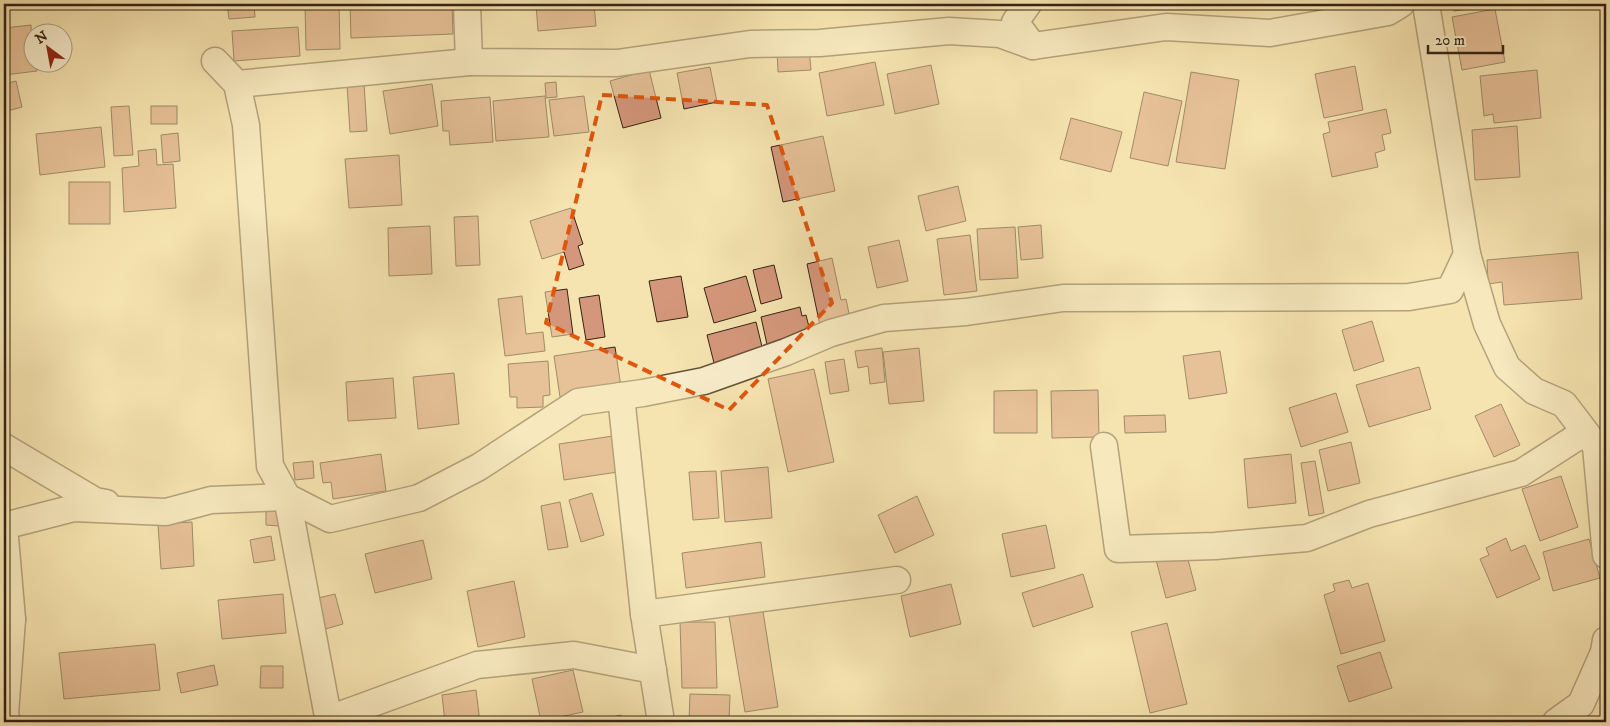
<svg xmlns="http://www.w3.org/2000/svg" width="1610" height="726" font-family="'IM FELL DW Pica',serif">
<rect width="100%" height="100%" fill="#f5e4b0"/>
<filter id="stains"><feTurbulence type="fractalNoise" baseFrequency=".004" numOctaves="4"/><feColorMatrix values="0 0 0 0 .2 0 0 0 0 .09 0 0 0 0 .02 0 0 0 .5 -.17"/></filter>
<radialGradient id="worn" r=".72"><stop offset=".6" stop-color="#630" stop-opacity="0"/><stop offset="1" stop-color="#630" stop-opacity=".3"/></radialGradient>
<g fill="#d5977b" stroke="#352313">
<polygon points="227,4 254,4 255,17 229,19"/>
<polygon points="305,4 339,4 340,49 306,50"/>
<polygon points="350,4 452,4 453,34 351,38"/>
<polygon points="536,4 594,4 596,26 538,31"/>
<polygon points="1453,4 1501,4 1501,5 1454,11"/>
<polygon points="1495,9 1505,62 1462,70 1452,17"/>
<polygon points="31,25 32,62 36,62 37,71 4,75 4,28"/>
<polygon points="298,27 300,56 234,61 232,31"/>
<polygon points="809,48 811,70 778,72 777,51"/>
<polygon points="875,62 884,105 827,116 819,73"/>
<polygon points="931,65 939,104 895,114 887,74"/>
<polygon points="1355,66 1363,110 1324,118 1315,74"/>
<polygon points="710,67 717,102 684,109 677,73"/>
<polygon points="649,70 661,118 623,128 610,81"/>
<polygon points="1537,70 1541,118 1494,123 1493,114 1484,116 1480,76"/>
<polygon points="1191,72 1239,80 1225,169 1176,162"/>
<polygon points="16,81 22,107 4,112 4,84"/>
<polygon points="556,82 557,97 546,98 545,83"/>
<polygon points="364,83 367,131 350,132 347,85"/>
<polygon points="432,84 438,126 390,134 383,91"/>
<polygon points="1144,92 1182,101 1168,166 1130,158"/>
<polygon points="545,96 549,137 496,141 493,101"/>
<polygon points="584,96 589,132 554,136 549,100"/>
<polygon points="490,97 493,142 450,145 449,131 443,131 441,101"/>
<polygon points="129,106 133,155 114,156 111,107"/>
<rect x="151" y="106" width="26" height="18"/>
<polygon points="1386,109 1391,133 1382,135 1385,150 1375,153 1378,167 1332,177 1323,134 1330,132 1328,122"/>
<polygon points="1071,118 1122,132 1111,172 1060,159"/>
<polygon points="1517,126 1520,177 1475,180 1472,130"/>
<polygon points="101,127 105,167 40,175 36,134"/>
<polygon points="178,133 180,161 163,163 161,135"/>
<polygon points="823,136 835,191 783,202 771,147"/>
<polygon points="156,149 157,165 173,164 176,208 124,212 122,168 139,166 138,151"/>
<polygon points="399,155 402,205 349,208 345,159"/>
<rect x="69" y="182" width="41" height="42"/>
<polygon points="958,186 966,221 926,231 918,196"/>
<polygon points="571,208 583,244 578,246 584,265 569,270 564,252 542,259 530,221"/>
<polygon points="478,216 480,265 456,266 454,217"/>
<polygon points="1041,225 1043,258 1021,260 1018,227"/>
<polygon points="430,226 432,274 389,276 388,228"/>
<polygon points="1015,227 1018,278 980,280 977,229"/>
<polygon points="970,235 977,291 944,295 937,239"/>
<polygon points="899,240 908,281 877,288 868,247"/>
<polygon points="1578,252 1582,299 1504,305 1502,282 1488,284 1487,260"/>
<polygon points="832,258 841,300 846,299 852,328 822,335 807,264"/>
<polygon points="774,265 782,298 761,304 753,270"/>
<polygon points="681,276 688,317 657,322 649,281"/>
<polygon points="746,276 756,311 714,323 704,288"/>
<polygon points="567,289 573,334 552,337 545,292"/>
<polygon points="599,295 605,337 586,340 579,298"/>
<polygon points="522,296 526,334 543,332 545,351 505,356 498,299"/>
<polygon points="800,307 802,316 806,315 812,339 768,349 761,317"/>
<polygon points="1372,321 1384,361 1354,371 1342,330"/>
<polygon points="756,322 764,355 715,367 707,335"/>
<polygon points="615,347 621,387 560,397 554,356"/>
<polygon points="882,348 885,382 870,384 868,366 858,368 855,351"/>
<polygon points="919,348 924,401 889,404 883,352"/>
<polygon points="1220,351 1227,393 1189,399 1183,356"/>
<polygon points="844,359 849,391 830,394 825,362"/>
<polygon points="548,361 550,395 543,396 543,407 517,408 517,397 510,397 508,364"/>
<polygon points="1419,367 1431,409 1369,427 1356,385"/>
<polygon points="814,369 834,462 788,472 768,379"/>
<polygon points="454,373 459,424 418,429 413,377"/>
<polygon points="393,378 396,418 348,421 346,382"/>
<polygon points="1037,390 1037,433 994,433 994,391"/>
<polygon points="1098,390 1099,437 1052,438 1051,391"/>
<polygon points="1336,393 1348,432 1301,447 1289,408"/>
<polygon points="1501,404 1520,445 1494,457 1475,416"/>
<polygon points="1165,415 1166,432 1125,433 1124,416"/>
<polygon points="613,436 618,472 564,480 559,444"/>
<polygon points="1351,442 1360,483 1328,491 1319,450"/>
<polygon points="381,454 386,491 333,499 331,482 323,483 320,463"/>
<polygon points="1291,454 1296,503 1248,508 1244,459"/>
<polygon points="313,461 314,478 295,480 293,463"/>
<polygon points="1315,461 1324,513 1309,516 1301,463"/>
<polygon points="768,467 772,518 725,522 721,471"/>
<polygon points="716,471 719,518 693,520 689,472"/>
<polygon points="1561,476 1578,527 1540,541 1522,489"/>
<polygon points="592,493 604,535 581,542 569,500"/>
<polygon points="917,496 934,535 895,553 878,515"/>
<polygon points="560,502 568,547 548,550 541,506"/>
<polygon points="266,508 280,509 279,526 266,525"/>
<polygon points="192,522 194,566 161,569 158,524"/>
<polygon points="1046,525 1055,568 1011,577 1002,534"/>
<polygon points="271,536 275,560 254,563 250,540"/>
<polygon points="1506,538 1511,551 1525,545 1540,579 1497,598 1480,559 1489,555 1486,548"/>
<polygon points="1589,539 1600,578 1553,591 1543,552"/>
<polygon points="423,540 432,579 375,593 365,554"/>
<polygon points="761,542 765,577 686,588 682,553"/>
<polygon points="1185,548 1196,590 1166,598 1155,556"/>
<polygon points="1083,574 1093,607 1033,627 1022,593"/>
<polygon points="1349,580 1352,588 1368,583 1385,641 1341,654 1324,595 1335,591 1333,584"/>
<polygon points="514,581 525,637 478,647 467,591"/>
<polygon points="951,584 961,624 910,637 901,596"/>
<polygon points="283,594 286,633 222,639 218,600"/>
<polygon points="335,594 343,624 322,630 314,599"/>
<polygon points="762,605 778,707 745,712 728,610"/>
<polygon points="680,622 715,622 717,688 682,688"/>
<polygon points="1167,623 1187,704 1150,713 1131,632"/>
<polygon points="155,644 160,690 64,699 59,653"/>
<polygon points="1380,652 1392,688 1349,702 1337,666"/>
<polygon points="214,665 218,685 181,693 177,673"/>
<polygon points="261,666 283,666 283,688 260,688"/>
<polygon points="573,670 583,712 541,721 532,679"/>
<polygon points="476,690 480,722 445,722 442,695"/>
<polygon points="690,694 730,695 729,722 689,722"/>
<polygon points="621,715 623,722 590,722"/>
</g>
<g fill="none" stroke-linecap="round" stroke-linejoin="round">
<defs>
<g id="street">
<polyline points="467,4 469,62 617,63 750,44 820,43 949,31 1000,34 1033,46 1015,22 1028,4"/>
<polyline points="1033,46 1166,27 1270,33 1388,12 1401,4"/>
<polyline points="215,61 237,84 246,125 270,466 287,497 329,722"/>
<polyline points="237,84 469,62"/>
<polyline points="1467,254 1487,324 1507,367 1534,391 1564,404 1596,446 1606,555"/>
<polyline points="621,396 644,614"/>
<polyline points="1104,446 1118,549 1215,546 1307,538 1369,514 1521,473 1585,432"/>
<polyline points="4,447 95,501 106,503"/>
<polyline points="4,624 12,619 4,526 74,508 166,512 211,500 287,497 330,519 419,498 479,467 578,402 643,393 704,381 786,352 831,333 884,318 966,312 1063,298 1409,297 1450,290 1467,254 1426,4"/>
<polyline points="329,719 477,665 574,655 653,670"/>
<polyline points="7,722 5,714 12,619"/>
<polyline points="661,722 644,614 897,580"/>
<polyline points="1556,722 1581,704 1604,652 1606,640"/>
</g>
</defs>
<use href="#street" stroke="#65533a" stroke-width="29"/>
<use href="#street" stroke="#f8edcc" stroke-width="26"/>
</g>
<path d="M0 0H1610V726H0ZM 602,95 L 767,105 L 832,303 L 729,410 L 546,323 Z" fill="#f5e4b0" fill-opacity=".55" fill-rule="evenodd"/>
<path fill="none" stroke="#df560c" stroke-width="4" stroke-dasharray="10 6" stroke-linejoin="round" d="M 602,95 L 767,105 L 832,303 L 729,410 L 546,323 Z"/>
<rect width="1610" height="726" fill="none" stroke="#f5e4b0" stroke-width="20"/>
<rect x="5" y="5" width="1600" height="716" fill="none" stroke="#352313" stroke-width="2.5"/>
<rect x="10" y="10" width="1590" height="706" fill="none" stroke="#352313"/>
<g transform="translate(48 48) rotate(328)"><circle r="24" fill="#f8edcc" stroke="#aa9c82"/>
<path d="M0-4L9 19L0 12L-9 19Z" fill="#8f2418"/>
<text y="-8" font-size="14" font-weight="bold" text-anchor="middle" fill="#352313">N</text>
</g>
<path d="M1428 45v8h75v-8" fill="none" stroke="#352313" stroke-width="2.5"/>
<text x="1435" y="45" font-size="15" fill="#352313" stroke="#f8edcc" stroke-width="4" paint-order="stroke">20 m</text>
<rect width="100%" height="100%" filter="url(#stains)"/>
<rect width="100%" height="100%" fill="url(#worn)"/>
</svg>
